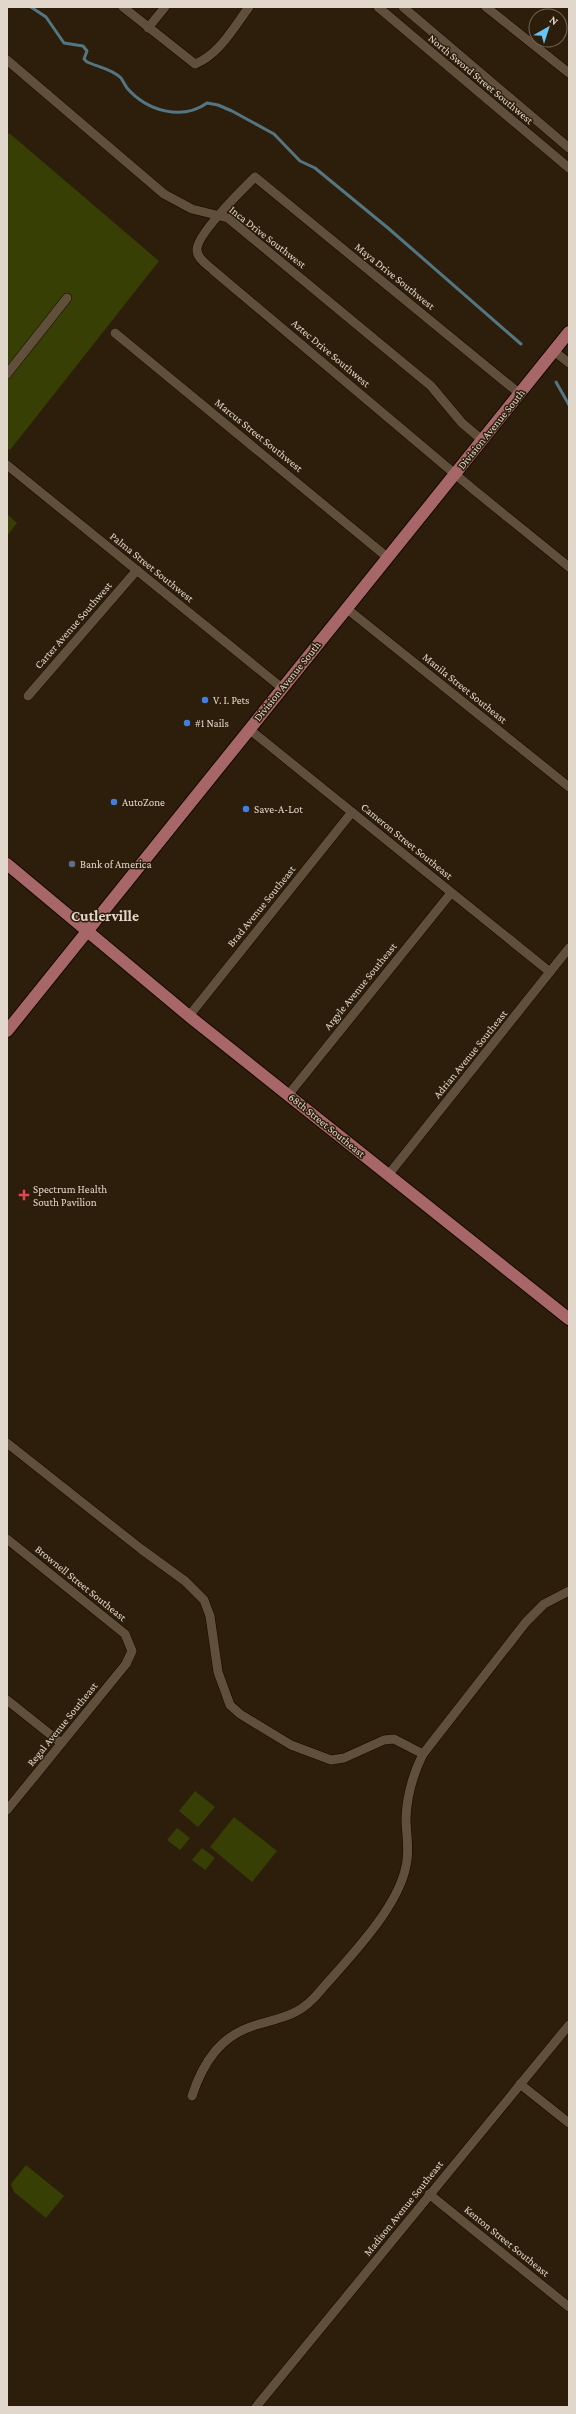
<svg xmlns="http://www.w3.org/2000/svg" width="576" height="2414" font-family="'Crimson Pro',serif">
<rect width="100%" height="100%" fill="#2d1e0b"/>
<g fill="#373f05">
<polygon points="9,133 159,261 10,450 7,448 7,136"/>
<polygon points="7,514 17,523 7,536"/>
<polygon points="195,1791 215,1807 198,1827 179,1811"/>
<polygon points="234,1817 277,1851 252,1882 210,1847"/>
<polygon points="177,1828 190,1838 180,1850 167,1840"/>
<polygon points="202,1848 215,1858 205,1870 192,1860"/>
<polygon points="26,2165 64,2196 46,2218 14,2192 11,2184"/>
</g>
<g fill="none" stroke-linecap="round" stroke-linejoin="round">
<g stroke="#547683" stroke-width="3">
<path d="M 31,7 L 46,17 L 64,43 L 83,46 L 87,51 L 84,59 L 87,62 C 98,67 112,69 121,78 C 123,81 125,85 127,88 C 147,111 182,121 207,103 L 218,105 L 232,111 L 274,134 L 300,161 L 315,168 L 388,228 L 521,344"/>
<polyline points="556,382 569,405"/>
</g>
<defs>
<g id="minor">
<path d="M 123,7 L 195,64 C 219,55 234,27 249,7"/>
<polyline points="378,7 569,168"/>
<polyline points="403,7 569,148"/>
<polyline points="486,7 569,73"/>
<polyline points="148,28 165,7"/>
<polyline points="7,60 164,194 192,209 228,218 431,386 462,423 482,440"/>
<polyline points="115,333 387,557"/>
<polyline points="554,351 569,363"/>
<polyline points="7,374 67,298"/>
<path d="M 520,394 L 255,177 C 243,189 196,235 197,250 C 197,259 208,265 214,271 L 474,490 L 569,567"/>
<polyline points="7,465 282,688"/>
<polyline points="346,608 569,787"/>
<polyline points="28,696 137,570"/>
<polyline points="249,729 550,972"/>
<polyline points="189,1016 352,812"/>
<polyline points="289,1094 451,893"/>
<polyline points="389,1174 569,948"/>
<polyline points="7,1443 141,1549 185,1581 204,1600 210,1616 218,1672 230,1705 240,1714 291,1745 331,1760 344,1758 384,1740 394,1739 423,1754"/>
<polyline points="7,1539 125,1634 132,1651 126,1664 7,1810"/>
<polyline points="7,1700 61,1743"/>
<polyline points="520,2084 569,2123"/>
<path d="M 192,2096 C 203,2062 221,2035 256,2025 C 285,2017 301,2015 321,1990 C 349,1958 398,1908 406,1866 C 410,1850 406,1834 406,1818 C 407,1795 413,1774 423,1754 L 526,1622 L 544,1604 L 569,1591"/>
<polyline points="429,2194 569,2307"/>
<polyline points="256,2407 569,2025"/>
</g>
<g id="major">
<polyline points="7,864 189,1016 569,1319"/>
<polyline points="7,1031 569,332"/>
</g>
</defs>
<use href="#minor" stroke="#140700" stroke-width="10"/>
<use href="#major" stroke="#140700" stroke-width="14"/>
<use href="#minor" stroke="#604f3b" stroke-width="9"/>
<use href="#major" stroke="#a76768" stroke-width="12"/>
</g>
<g fill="#3f7fe0" stroke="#2d1e0b" stroke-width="1.5">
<circle cx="205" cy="700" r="4"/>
<circle cx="187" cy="723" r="4"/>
<circle cx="114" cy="802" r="4"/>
<circle cx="246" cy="809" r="4"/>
</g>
<circle fill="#5c6f8a" stroke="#2d1e0b" stroke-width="1.5" cx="72" cy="864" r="4"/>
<path fill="#e0444e" stroke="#2d1e0b" stroke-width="1.5" d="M22 1189h4v4h4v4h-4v4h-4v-4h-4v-4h4z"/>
<g text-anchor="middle" stroke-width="3" stroke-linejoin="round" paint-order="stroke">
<g font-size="11" fill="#e1d7cb" stroke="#2d1e0b">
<text transform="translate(481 79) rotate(40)" y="4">North Sword Street Southwest</text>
<text transform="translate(268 237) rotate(38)" y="4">Inca Drive Southwest</text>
<text transform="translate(395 276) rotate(39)" y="4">Maya Drive Southwest</text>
<text transform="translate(331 353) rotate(40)" y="4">Aztec Drive Southwest</text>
<text transform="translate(491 429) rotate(-51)" y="4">Division Avenue South</text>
<text transform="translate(259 435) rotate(39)" y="4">Marcus Street Southwest</text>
<text transform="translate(152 567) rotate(39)" y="4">Palma Street Southwest</text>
<text transform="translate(73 625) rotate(-49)" y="4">Carter Avenue Southwest</text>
<text transform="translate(287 681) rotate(-51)" y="4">Division Avenue South</text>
<text transform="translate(465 688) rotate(39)" y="4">Manila Street Southeast</text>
<text transform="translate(407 841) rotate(39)" y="4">Cameron Street Southeast</text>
<text transform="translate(261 906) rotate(-51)" y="4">Brad Avenue Southeast</text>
<text transform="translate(360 986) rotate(-51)" y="4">Argyle Avenue Southeast</text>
<text transform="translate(470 1054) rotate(-51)" y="4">Adrian Avenue Southeast</text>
<text transform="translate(327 1125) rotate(39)" y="4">68th Street Southeast</text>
<text transform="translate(81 1583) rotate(39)" y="4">Brownell Street Southeast</text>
<text transform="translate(62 1724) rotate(-51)" y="4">Regal Avenue Southeast</text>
<text transform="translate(403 2208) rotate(-51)" y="4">Madison Avenue Southeast</text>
<text transform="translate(507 2241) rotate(39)" y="4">Kenton Street Southeast</text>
</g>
<g font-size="11" fill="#e1d7cb" stroke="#2d1e0b" text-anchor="start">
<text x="213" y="704">V. I. Pets</text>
<text x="195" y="727">#1 Nails</text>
<text x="122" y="806">AutoZone</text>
<text x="254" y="813">Save-A-Lot</text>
<text x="80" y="868">Bank of America</text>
<text x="33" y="1193">Spectrum Health<tspan x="33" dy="13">South Pavilion</tspan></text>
</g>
<g font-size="15" font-weight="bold" fill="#e1d7cb" stroke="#2d1e0b">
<text x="105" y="921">Cutlerville</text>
</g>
</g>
<rect width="576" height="2414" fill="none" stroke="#e1d7cb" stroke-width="16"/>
<g transform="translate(548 28) rotate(39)"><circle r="19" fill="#2d1e0b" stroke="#756858"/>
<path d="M0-3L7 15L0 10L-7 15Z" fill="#68c4f0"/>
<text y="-6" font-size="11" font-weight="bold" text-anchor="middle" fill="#e1d7cb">N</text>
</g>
</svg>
